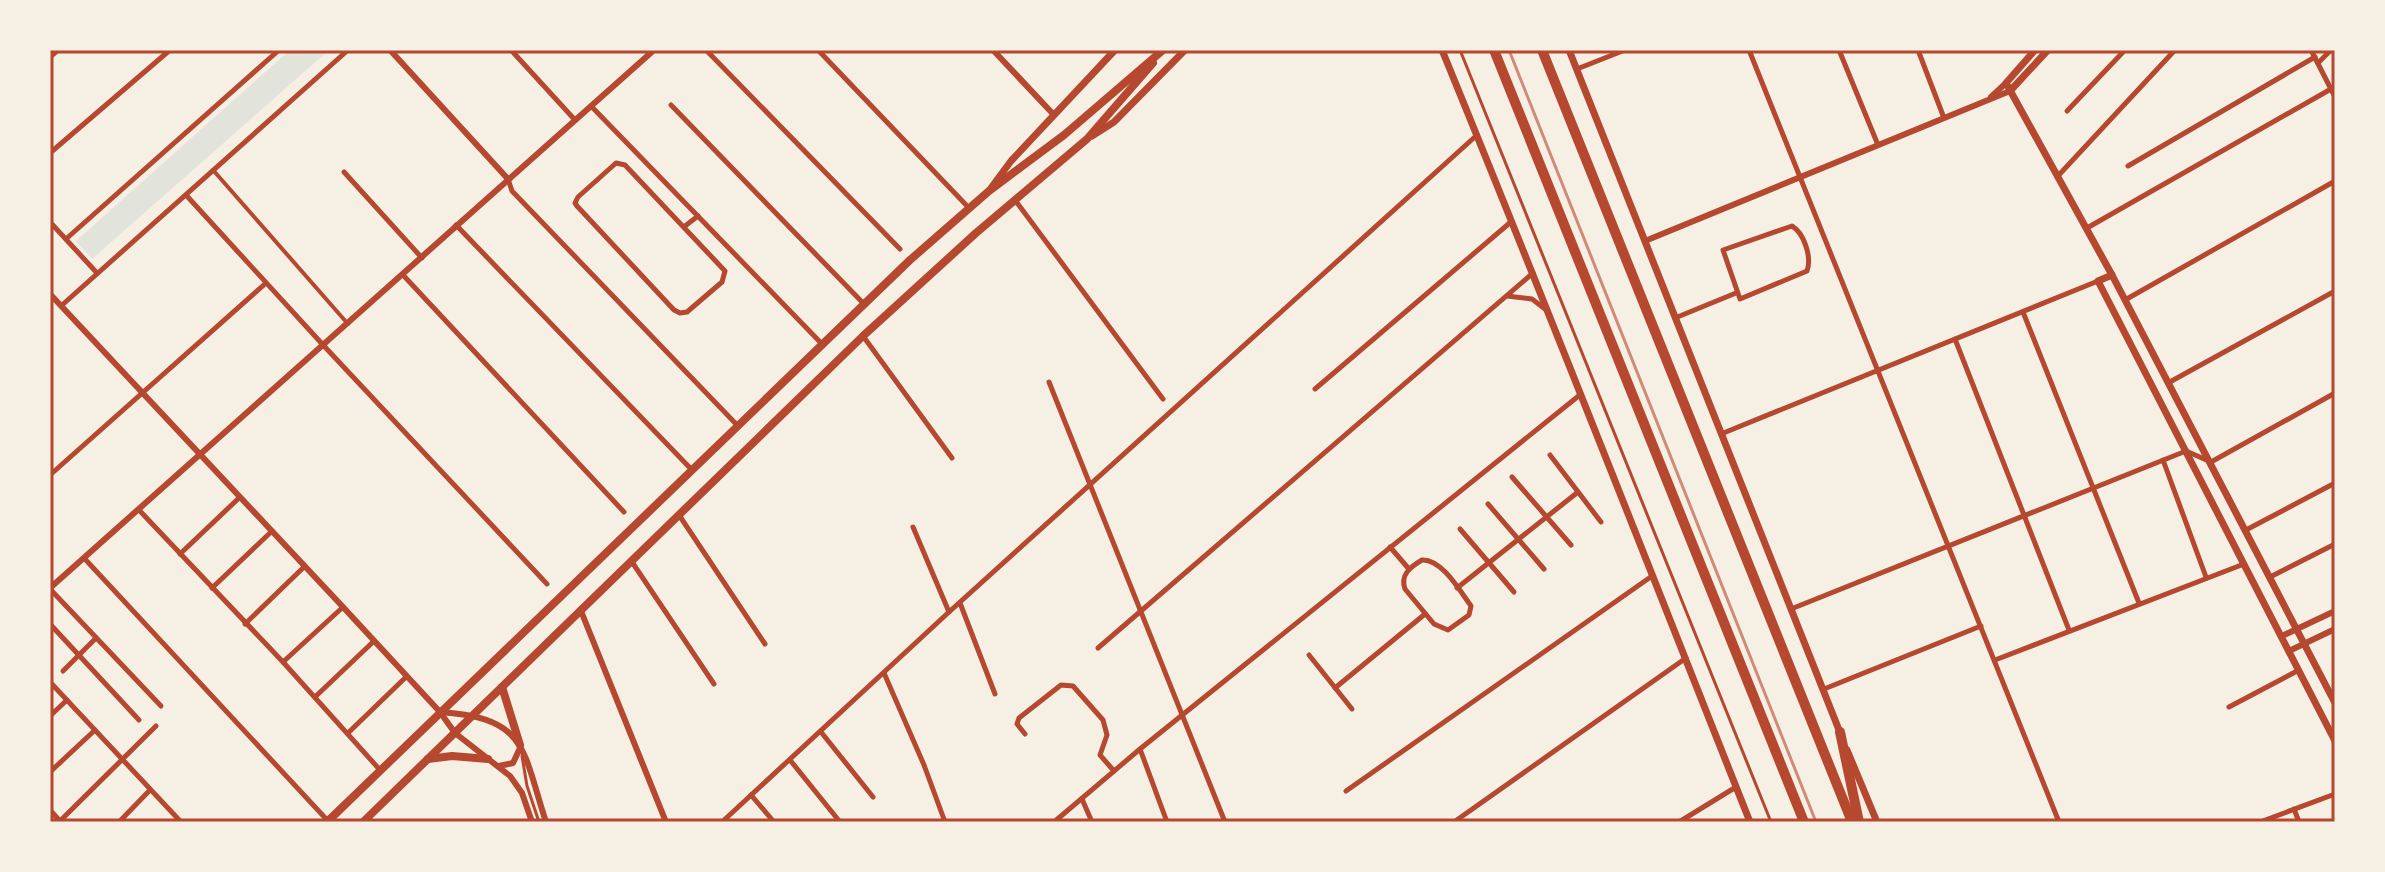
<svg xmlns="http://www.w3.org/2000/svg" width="2385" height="872" font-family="Overpass,sans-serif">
<rect width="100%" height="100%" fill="#f6efe4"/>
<polygon fill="#e2e4dc" points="290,50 329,50 92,259 76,241"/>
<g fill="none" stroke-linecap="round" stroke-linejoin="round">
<g stroke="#b5482f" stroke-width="3">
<polyline points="1460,50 1771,822"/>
<polyline points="522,756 527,786 539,822"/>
</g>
<polyline stroke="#b5482f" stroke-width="4" points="213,170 348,324"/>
<g stroke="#b5482f" stroke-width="5">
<polyline points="511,50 575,120"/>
<polyline points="706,50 900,249"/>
<polyline points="818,50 969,208"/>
<polyline points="1749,50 2059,822"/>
<polyline points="1839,50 1878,145"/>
<polyline points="1918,50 1944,118"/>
<polyline points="2311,50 2335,97"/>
<polyline points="50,57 58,50"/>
<polyline points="2318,63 2331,50"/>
<polyline points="1577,69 1625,50"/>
<polyline points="671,105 864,304"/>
<polyline points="591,106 822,344"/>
<polyline points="2067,111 2125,50"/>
<polyline points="50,153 170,50"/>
<polygon points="616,163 625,165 725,271 722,282 687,312 680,313 674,310 577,206 575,203 578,197"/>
<polyline points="2128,166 2315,57"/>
<polyline points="344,172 422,258"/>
<polyline points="2057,177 2175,50"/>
<polyline points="508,179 512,191 738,426"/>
<polyline points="186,195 324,346 547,584"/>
<polyline points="1015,200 1163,399"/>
<polyline points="50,222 97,273"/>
<polyline points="456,225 692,470"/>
<polyline points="685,226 698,216"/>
<path d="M 1792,226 C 1804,233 1812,257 1807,271 L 1740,299 L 1723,250 Z"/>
<polyline points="2087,228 2331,89"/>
<polyline points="66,239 279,50"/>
<polyline points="403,275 624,512"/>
<polyline points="1507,296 1532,299 1545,309"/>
<polyline points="2125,300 2335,181"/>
<polyline points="61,306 348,50"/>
<polyline points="2023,312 2139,603"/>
<polyline points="1675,318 1736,293"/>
<polyline points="863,336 952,458"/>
<polyline points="1955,339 2069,630"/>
<polyline points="1049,382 1225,822"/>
<polyline points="2168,383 2335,291"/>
<polyline points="1315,389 1512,221"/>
<polyline points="1721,434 2098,281"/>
<polyline points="1550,455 1601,522"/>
<polyline points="2163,460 2206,577"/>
<polyline points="50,475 266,283"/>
<polyline points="1512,477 1571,545"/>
<polyline points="1488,504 1544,569"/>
<polyline points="139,510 283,662 380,770"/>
<polyline points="679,515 765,644"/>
<polyline points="913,527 949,612"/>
<polyline points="1460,529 1514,592"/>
<polyline points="2246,530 2335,483"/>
<polyline points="1390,547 1409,569"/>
<polyline points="180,554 240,497"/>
<polyline points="84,558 328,821"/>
<path d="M 1422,560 C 1442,559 1460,591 1471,606 L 1469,615 L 1448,630 L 1434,624 L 1405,589 C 1400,575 1410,567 1422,560 Z"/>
<polyline points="632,562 714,684"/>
<polyline points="2270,577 2335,544"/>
<polyline points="212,588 272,531"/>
<polyline points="1457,588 1578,492"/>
<polyline points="50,589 161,706"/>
<polyline points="960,603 995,694"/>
<polyline points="1791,609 2186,451 2211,462 2335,393"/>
<polyline points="50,624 139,720"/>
<polyline points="245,624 305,566"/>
<polyline points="1098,648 1533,273"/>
<polyline points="1309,655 1352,709"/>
<polyline points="1995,660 2244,564"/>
<polyline points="283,662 343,607"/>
<polyline points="63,671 96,638"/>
<polyline points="884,673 924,765 945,822"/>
<polyline points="50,682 181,822"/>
<polyline points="1335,688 1425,614"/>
<polyline points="1824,689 1981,626"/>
<polyline points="315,697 374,641"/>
<polyline points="2229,707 2299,670"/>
<polyline points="50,716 67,700"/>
<polyline points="821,732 873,797"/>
<polyline points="348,733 406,677"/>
<polyline points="1025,734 1017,724 1019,718 1061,685 1073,686 1103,720 1107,735 1100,755 1114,771"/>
<polyline points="1140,749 1167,822"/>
<polyline points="790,760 840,822"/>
<polyline points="50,772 95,730"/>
<polyline points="1346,791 1652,576"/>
<polyline points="751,795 774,822"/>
<polyline points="1082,799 1092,822"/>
<polyline points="2294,809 2299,822"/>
<polyline points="50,810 60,821"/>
<polyline points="59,822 156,726"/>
<polyline points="119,822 150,790"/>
<polyline points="722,822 949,612 1477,135"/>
<polyline points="1054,822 1140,749 1581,394"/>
<polyline points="1454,822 1686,658"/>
<polyline points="1679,822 1736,787"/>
<polyline points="2260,822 2335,794"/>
</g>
<g stroke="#b5482f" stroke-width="6">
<polyline points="390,50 508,179"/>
<polyline points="993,50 1054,115"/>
<polyline points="1991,97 2006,83"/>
<polyline points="1645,241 2010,91"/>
<polyline points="50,294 343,607 440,712 455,733 510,776 522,793 532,822"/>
<polyline points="50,588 654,50"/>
<polyline points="581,611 666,822"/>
<polyline points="2282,636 2335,611"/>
<polyline points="2289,651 2335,629"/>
<path d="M 440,712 C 528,718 522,749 546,822"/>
<polyline points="499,766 513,763 520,748"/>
</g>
<g stroke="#b5482f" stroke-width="7">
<path d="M 1442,50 C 1547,306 1648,565 1750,822"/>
<polyline points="1569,50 1841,735"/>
<polyline points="2035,50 2006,83 2112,275 2335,703"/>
<polyline points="2010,91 2048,50"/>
<polyline points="1092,136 1114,122 1185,50"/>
<polyline points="991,188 1011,161 1115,50"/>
<polyline points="2112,275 2098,281 2335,741"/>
<polyline points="1847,750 1877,822"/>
</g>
<g stroke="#b5482f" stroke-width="8">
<polyline points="502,687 520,745"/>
<polyline points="428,759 452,756 488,759"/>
<polyline points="327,822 910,260 989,191 1064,135 1163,50"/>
<polyline points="363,822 863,336 976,233 1087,139 1153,63"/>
</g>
<g stroke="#b5482f" stroke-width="10">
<polyline points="1494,50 1804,822"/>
<polyline points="1542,50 1852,822"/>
<polyline points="1840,732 1859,822"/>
</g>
<polyline stroke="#cf8b77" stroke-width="3" points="1509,50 1816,822"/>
</g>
<rect width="2385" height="872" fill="none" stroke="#f6efe4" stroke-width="104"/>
<rect x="52" y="52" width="2281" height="768" fill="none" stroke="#b5482f" stroke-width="3"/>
</svg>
